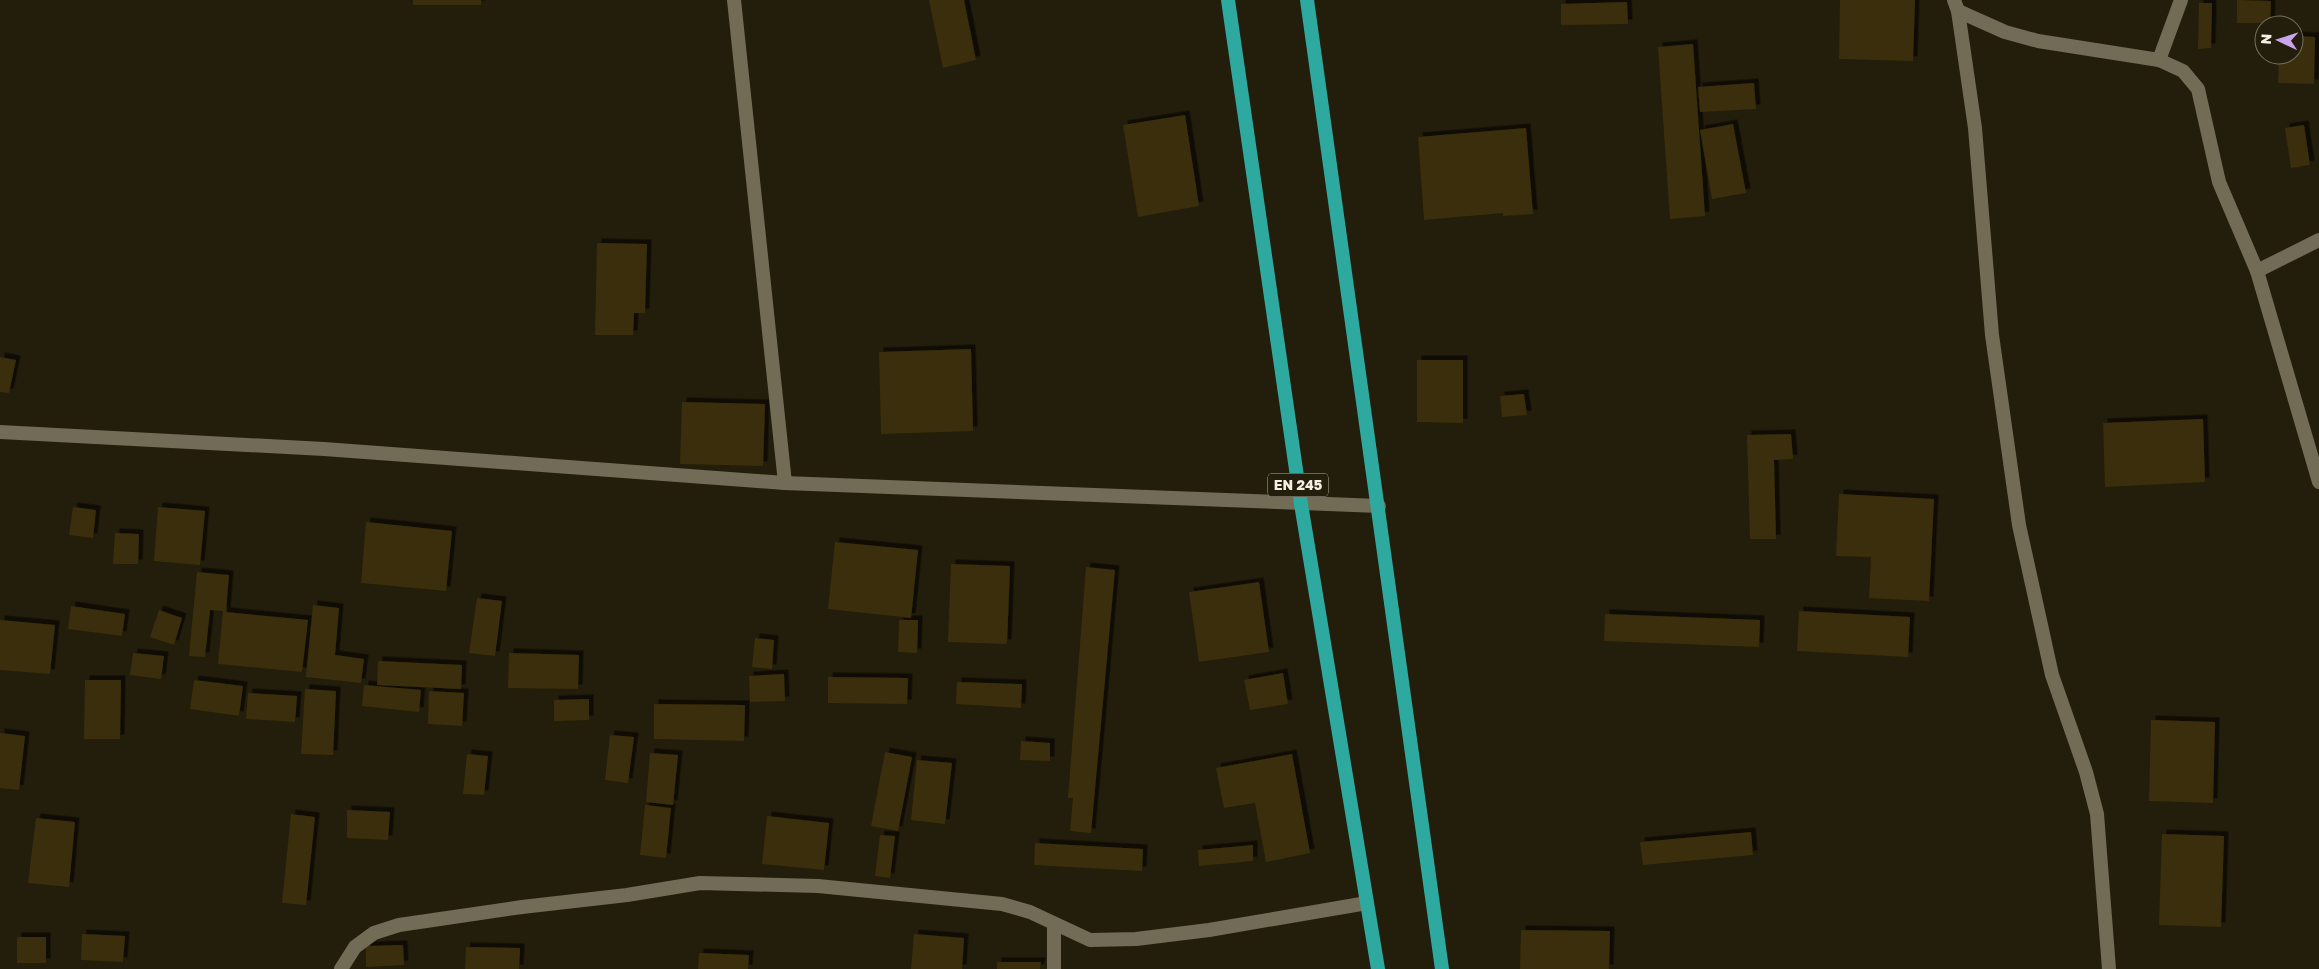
<svg xmlns="http://www.w3.org/2000/svg" width="2319" height="969" font-family="'Golos Text',sans-serif">
<defs>
<filter id="shadow"><feDropShadow dx="4.5" dy="-4.5" stdDeviation="0" flood-color="#0009"/></filter>
</defs>
<rect width="100%" height="100%" fill="#231d0b"/>
<g fill="#3a2e0a" filter="url(#shadow)">
<rect x="413" y="0" width="68" height="5"/>
<polygon points="929,0 964,0 976,60 943,68"/>
<polygon points="1840,0 1915,0 1913,61 1839,59"/>
<polygon points="2237,0 2271,1 2270,23 2237,23"/>
<polygon points="1627,2 1628,24 1561,25 1561,4"/>
<polygon points="2199,3 2212,3 2211,48 2198,49"/>
<polygon points="2294,36 2315,37 2314,84 2278,83 2279,55 2294,55"/>
<polygon points="1693,44 1705,216 1670,219 1658,47"/>
<polygon points="1754,83 1756,109 1700,112 1698,87"/>
<polygon points="1185,115 1199,206 1138,217 1123,125"/>
<polygon points="1733,124 1746,193 1712,199 1700,130"/>
<polygon points="2304,125 2310,165 2291,168 2285,128"/>
<polygon points="1526,128 1533,214 1503,216 1503,213 1424,220 1418,137"/>
<polygon points="597,243 647,244 645,313 634,313 633,335 595,335"/>
<polygon points="971,349 973,431 881,434 879,352"/>
<polygon points="0,357 16,360 9,393 0,392"/>
<polygon points="1417,360 1463,360 1463,423 1417,422"/>
<polygon points="1524,394 1527,415 1502,417 1500,396"/>
<polygon points="682,402 765,404 763,466 680,464"/>
<polygon points="2203,419 2205,482 2105,487 2103,423"/>
<polygon points="1791,434 1793,459 1774,460 1776,539 1750,539 1747,435"/>
<polygon points="1839,494 1934,499 1929,601 1869,598 1871,557 1836,556"/>
<polygon points="73,507 96,510 93,538 69,535"/>
<polygon points="158,507 205,511 200,565 154,561"/>
<polygon points="366,522 452,531 446,591 361,583"/>
<polygon points="115,533 139,534 138,564 113,564"/>
<polygon points="835,542 918,550 911,618 828,609"/>
<polygon points="951,564 1010,566 1007,644 948,642"/>
<polygon points="1086,567 1115,570 1091,833 1070,831 1073,798 1068,798"/>
<polygon points="197,572 229,575 226,612 308,620 302,672 218,664 223,611 210,610 205,657 189,656"/>
<polygon points="1259,582 1269,652 1199,662 1189,592"/>
<polygon points="477,598 502,601 495,656 469,653"/>
<polygon points="313,605 339,608 335,655 364,659 361,683 306,677"/>
<polygon points="71,606 125,614 122,636 68,629"/>
<polygon points="159,610 182,618 174,645 150,637"/>
<polygon points="1799,611 1910,617 1908,657 1797,651"/>
<polygon points="1605,614 1760,620 1759,647 1604,641"/>
<polygon points="0,620 55,625 50,674 0,670"/>
<polygon points="899,620 918,620 917,653 898,652"/>
<polygon points="755,638 774,640 772,669 752,667"/>
<polygon points="133,653 164,656 161,679 130,675"/>
<polygon points="509,653 579,655 578,689 508,688"/>
<polygon points="378,661 462,665 461,689 377,685"/>
<polygon points="1283,673 1288,704 1250,710 1244,680"/>
<polygon points="784,674 785,701 750,702 749,676"/>
<polygon points="828,677 908,678 907,704 828,703"/>
<polygon points="85,680 121,680 120,739 84,739"/>
<polygon points="194,680 243,686 239,716 190,709"/>
<polygon points="957,682 1022,684 1021,708 956,704"/>
<polygon points="364,685 421,690 419,712 362,706"/>
<polygon points="305,689 336,691 333,755 301,754"/>
<polygon points="429,691 464,693 462,726 428,724"/>
<polygon points="248,693 297,696 295,722 246,719"/>
<polygon points="589,699 589,720 554,721 554,700"/>
<polygon points="654,704 745,705 744,741 654,739"/>
<polygon points="2151,720 2215,722 2213,803 2149,801"/>
<polygon points="0,733 25,736 19,790 0,788"/>
<polygon points="610,735 634,737 628,783 605,780"/>
<polygon points="1021,741 1050,743 1050,761 1020,760"/>
<polygon points="885,752 912,757 898,831 871,826"/>
<polygon points="650,753 678,755 673,805 646,802"/>
<polygon points="467,754 488,756 484,795 463,794"/>
<polygon points="1292,754 1310,853 1266,862 1255,803 1224,808 1216,768"/>
<polygon points="917,760 952,763 945,824 911,820"/>
<polygon points="645,805 671,808 666,858 640,855"/>
<polygon points="347,810 390,812 388,840 347,838"/>
<polygon points="291,814 315,817 306,905 282,903"/>
<polygon points="767,816 829,823 824,870 762,864"/>
<polygon points="36,818 75,822 69,887 28,883"/>
<polygon points="1751,832 1753,855 1643,865 1640,842"/>
<polygon points="2162,834 2224,836 2221,927 2159,925"/>
<polygon points="880,835 895,836 890,878 875,876"/>
<polygon points="1035,843 1143,849 1142,871 1034,865"/>
<polygon points="1253,845 1253,861 1199,866 1198,850"/>
<polygon points="1521,930 1610,931 1609,969 1520,969"/>
<polygon points="82,934 125,936 123,962 81,960"/>
<polygon points="914,934 964,938 962,969 911,969"/>
<rect x="17" y="937" width="29" height="26"/>
<polygon points="403,945 404,965 366,967 366,946"/>
<polygon points="466,947 520,948 519,969 465,969"/>
<polygon points="699,953 749,955 748,969 698,969"/>
<polygon points="997,962 1041,962 1040,969 997,969"/>
</g>
<g fill="none" stroke-linecap="round" stroke-linejoin="round">
<g stroke="#726b56" stroke-width="14">
<polyline points="734,0 785,483"/>
<polyline points="1954,0 1958,11 2005,32 2038,41 2159,60 2183,71 2198,89 2219,182 2257,271 2319,482"/>
<polyline points="1958,11 1975,128 1992,335 2019,525 2052,675 2086,772 2097,814 2109,969"/>
<polyline points="2159,60 2181,0"/>
<polyline points="2257,271 2319,240"/>
<polyline points="0,432 324,449 785,483 1379,506"/>
<polyline points="1054,925 1054,969"/>
<polyline points="341,969 355,947 374,933 399,925 522,907 627,895 700,883 818,886 1002,904 1030,912 1090,940 1136,939 1209,930 1367,903"/>
</g>
<g stroke="#2ea99f" stroke-width="14">
<polyline points="1228,0 1301,504 1378,969"/>
<polyline points="1307,0 1442,969"/>
</g>
</g>
<g text-anchor="middle" stroke-width="4" stroke-linejoin="round" paint-order="stroke">
<rect fill="#231d0b" stroke="#b5b1a3" stroke-width="1" x="1268" y="473.5" width="60" height="23" rx="4"/>
<g font-size="14" font-weight="bold" fill="#f4f0e4">
<text x="1298" y="490">EN 245</text>
</g>
</g>
<g transform="translate(2279 40) rotate(274)"><circle r="24" fill="#231d0b" stroke="#777162"/>
<path d="M0-4L9 19L0 12L-9 19Z" fill="#c9a5ee"/>
<text y="-8" font-size="14" font-weight="bold" text-anchor="middle" fill="#f4f0e4">N</text>
</g>
</svg>
